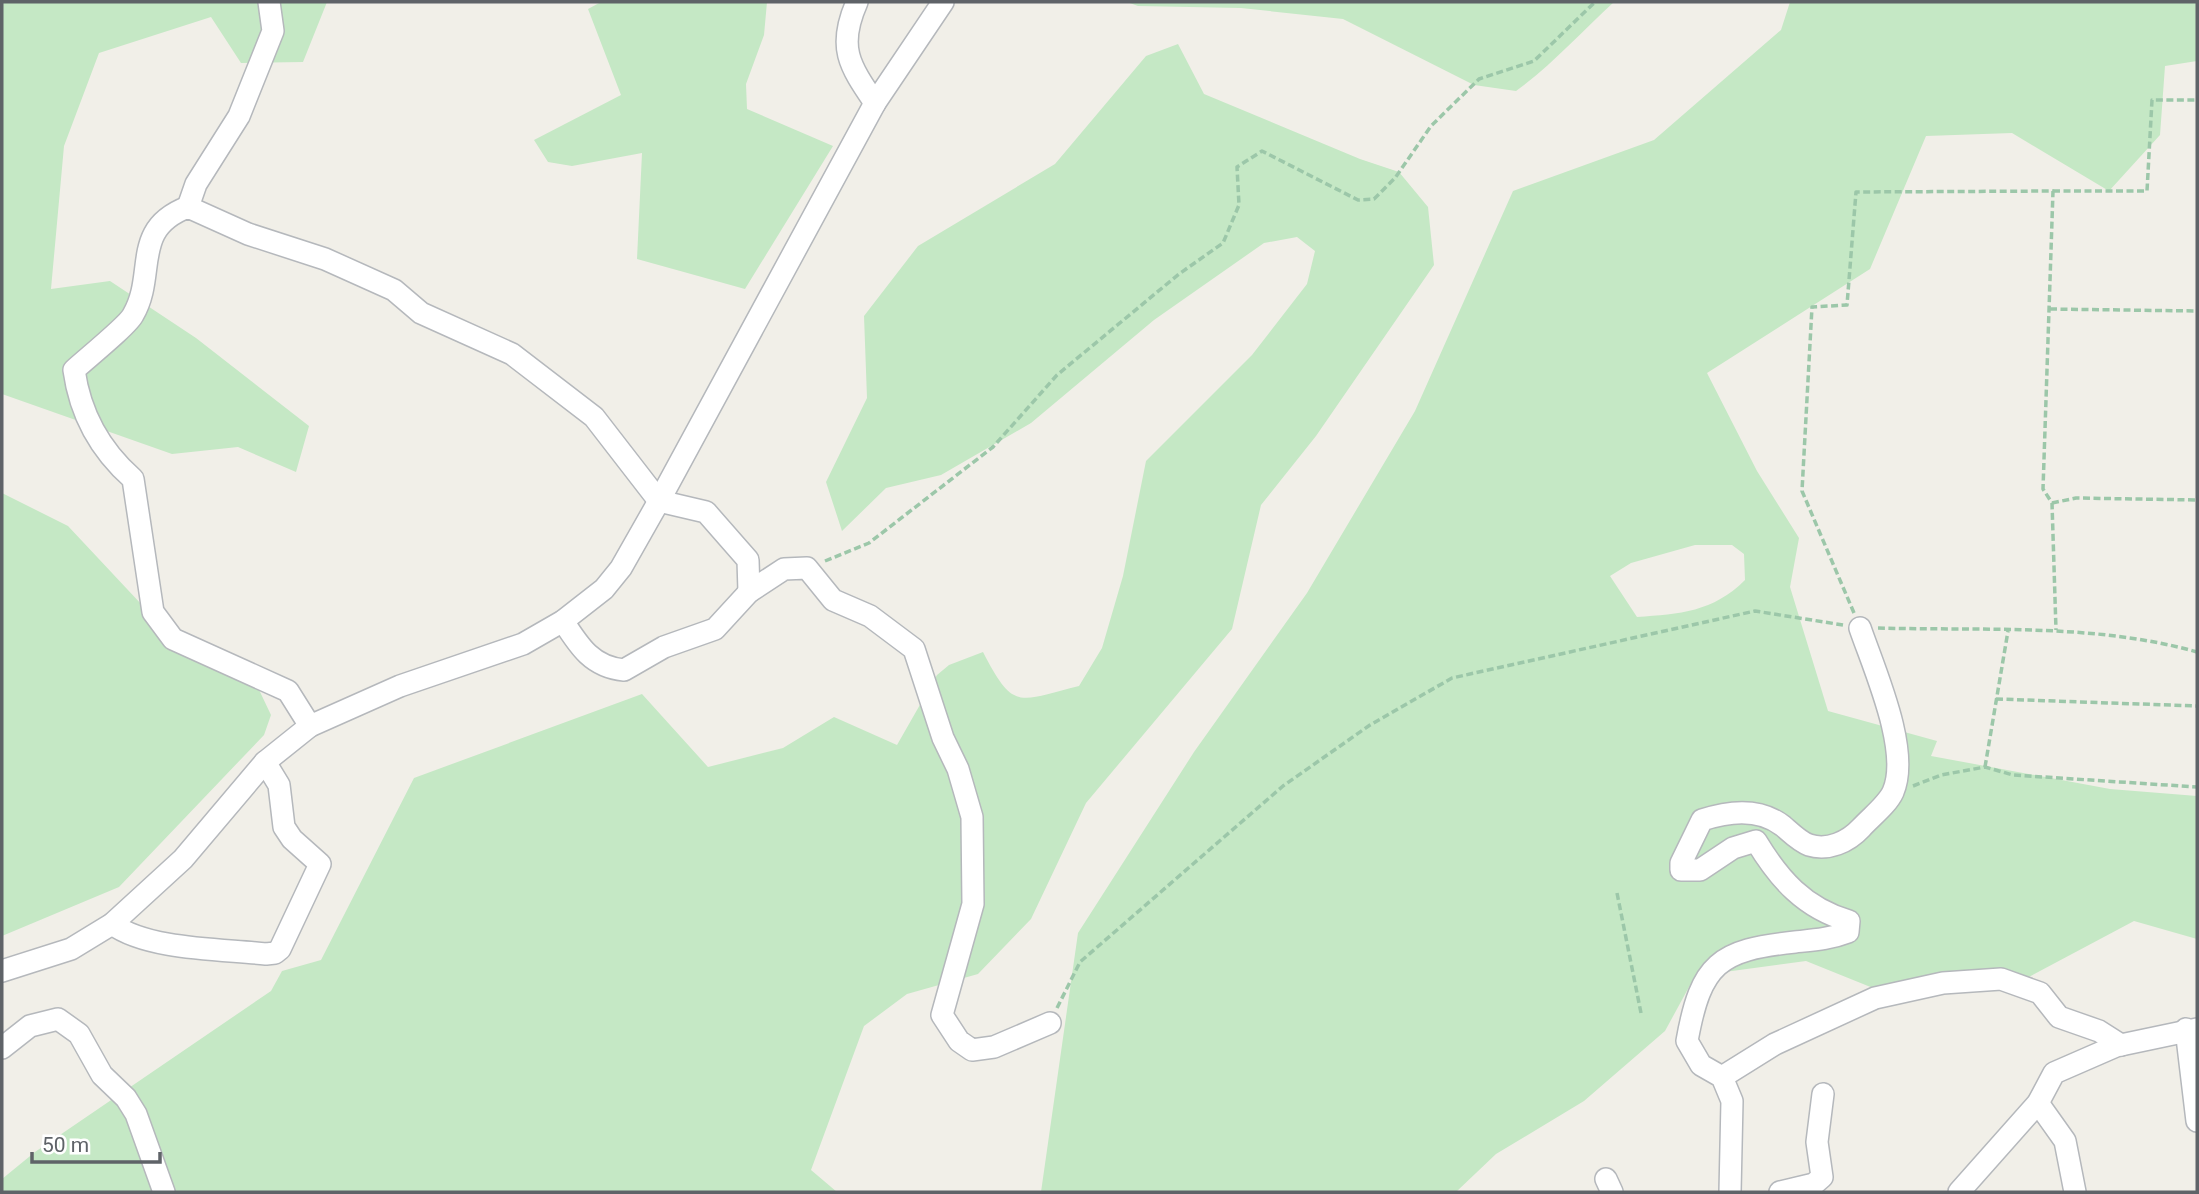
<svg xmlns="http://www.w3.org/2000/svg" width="2199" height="1194" font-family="Roboto,sans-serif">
<rect width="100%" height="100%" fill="#f1efe8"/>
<g fill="#c5e8c5" fill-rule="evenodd">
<polygon points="2,2 327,2 303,62 241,63 211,17 99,53 64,146 51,289 110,281 196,338 309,426 296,472 238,447 172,454 2,394"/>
<polygon points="601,2 767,2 764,35 746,84 747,109 833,146 745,289 637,259 642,153 572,166 548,162 534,140 621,95 588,9"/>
<path d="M 1127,2 L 1614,2 C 1581,32 1552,65 1516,91 L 1474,85 L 1343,19 L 1241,8 L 1138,6 Z"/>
<path d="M 1790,2 L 2197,2 L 2197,61 L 2165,66 L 2160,135 L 2109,191 L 2012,133 L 1926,136 L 1870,269 L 1707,373 L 1757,471 L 1799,538 L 1790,587 L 1828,711 L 1937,741 L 1931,756 L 2110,789 L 2197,796 L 2197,939 L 2134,921 L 2027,978 L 1873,988 L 1806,961 L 1695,976 L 1665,1031 L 1584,1101 L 1496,1154 L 1456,1192 L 1041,1192 L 1078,933 L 1194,752 L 1307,593 L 1415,411 L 1513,191 L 1654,140 L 1781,30 ZM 1695,545 L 1732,545 L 1744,554 L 1745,580 C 1713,612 1680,614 1637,617 L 1610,576 L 1631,563 Z"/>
<path d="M 1178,44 L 1204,94 L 1360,159 L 1399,172 L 1428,207 L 1434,265 L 1316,436 L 1261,505 L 1232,629 L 1086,803 L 1031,919 L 978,974 L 907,994 L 864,1026 L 811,1170 L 837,1192 L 2,1192 L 2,1179 L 35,1152 L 271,991 L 282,971 L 321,960 L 414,778 L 642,694 L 708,767 L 783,748 L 834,717 L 897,745 L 937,675 L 949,665 L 983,652 C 1014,712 1018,701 1079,686 L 1102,648 L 1123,576 L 1146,461 L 1252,355 L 1307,284 L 1315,251 L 1297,237 L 1264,243 L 1154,320 L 1031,423 L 941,475 L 886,488 L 842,531 L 826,482 L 867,398 L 864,316 L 918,246 L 1055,164 L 1146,56 Z"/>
<polygon points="2,493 68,526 157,621 200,639 252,675 271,715 264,735 119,887 2,936"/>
</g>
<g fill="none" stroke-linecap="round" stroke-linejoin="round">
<defs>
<g id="minor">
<path d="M 857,2 C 837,47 849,65 875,103"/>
<polyline points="188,207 196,184 239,116 273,31 269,2"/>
<path d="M 563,621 C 579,646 592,667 624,670 L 664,647 L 715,629 L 749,592 L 784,569 L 807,568 L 833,600 L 870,616 L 914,649 L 943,738 L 958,769 L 972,817 L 973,904 L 942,1015 L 959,1041 L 972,1050 L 994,1047 L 1050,1023"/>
<path d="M 310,726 L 288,691 L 173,639 L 153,612 L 133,479 C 100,450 80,413 74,370 C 86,359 128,325 133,315 C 157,274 130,229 188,207 L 248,234 L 325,259 L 394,290 L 421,313 L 512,354 L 594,417 L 659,501 L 706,512 L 748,560 L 749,592"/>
<path d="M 112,924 C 148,950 221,949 266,954 L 275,953 L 280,949 L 320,864 L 292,839 L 284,827 L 279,785 L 265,762"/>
<polyline points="2,971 71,949 112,924 183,859 265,762 310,726 400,686 523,644 563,621 604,589 621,568 659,501 875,103 943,2"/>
<polyline points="2186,1029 2197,1121"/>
<polyline points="2,1048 30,1026 58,1019 79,1034 102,1075 126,1098 136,1114 164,1192"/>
<polyline points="1722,1077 1775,1044 1875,998 1943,983 2001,979 2040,993 2059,1017 2099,1031 2121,1045"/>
<polyline points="2038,1103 2065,1141 2075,1192"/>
<polyline points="1606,1179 1612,1192"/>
<path d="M 1730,1192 L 1732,1101 L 1722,1077 L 1701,1065 L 1687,1041 C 1701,963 1719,950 1795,942 C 1814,940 1830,939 1848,932 L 1849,921 C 1804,908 1779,879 1756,841 L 1733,848 L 1700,870 L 1681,870 L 1681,863 L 1702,820 C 1729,811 1759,807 1783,826 C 1790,832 1800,842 1809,845 C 1828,851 1848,842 1861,828 C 1871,817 1887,805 1893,792 C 1911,751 1874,669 1860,628"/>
<polyline points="1780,1192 1814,1184 1822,1177 1817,1142 1823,1094"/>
<polyline points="1959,1192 2038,1103 2054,1073 2116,1046 2197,1029"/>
</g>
</defs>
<use href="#minor" stroke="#b5b8bc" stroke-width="24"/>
<g stroke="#9cc7a9" stroke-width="3.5" stroke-dasharray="7 3.5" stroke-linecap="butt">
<polyline points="2053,191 2147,191 2152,100 2197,100"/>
<polyline points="2050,309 2197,311"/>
<polyline points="2052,503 2076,498 2197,500"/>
<polyline points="825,561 869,543 993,447 1057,375 1179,274 1223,243 1239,205 1237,167 1262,151 1358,200 1374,199 1395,178 1431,126 1479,79 1534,61 1595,2"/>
<polyline points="1854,613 1802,491 1812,307 1847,305 1856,192 2053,191 2043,489 2052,503 2056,630"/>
<path d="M 1878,628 C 1983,631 2095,623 2197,652"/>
<polyline points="1996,699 2197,706"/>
<polyline points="1985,767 2008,631"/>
<polyline points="1913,786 1941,775 1985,767 2013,775 2197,787"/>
<polyline points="1617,893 1641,1013"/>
<polyline points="1057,1008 1080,962 1283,786 1370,725 1452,678 1755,611 1843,625"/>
</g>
<use href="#minor" stroke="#fff" stroke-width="21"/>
</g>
<rect width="2199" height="1194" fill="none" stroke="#5f6368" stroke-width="7"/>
<path d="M32 1152v10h128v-10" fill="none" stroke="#5f6368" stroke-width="3.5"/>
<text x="42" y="1152" font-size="21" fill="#5f6368" stroke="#ffffff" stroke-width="5" paint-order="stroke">50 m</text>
</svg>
